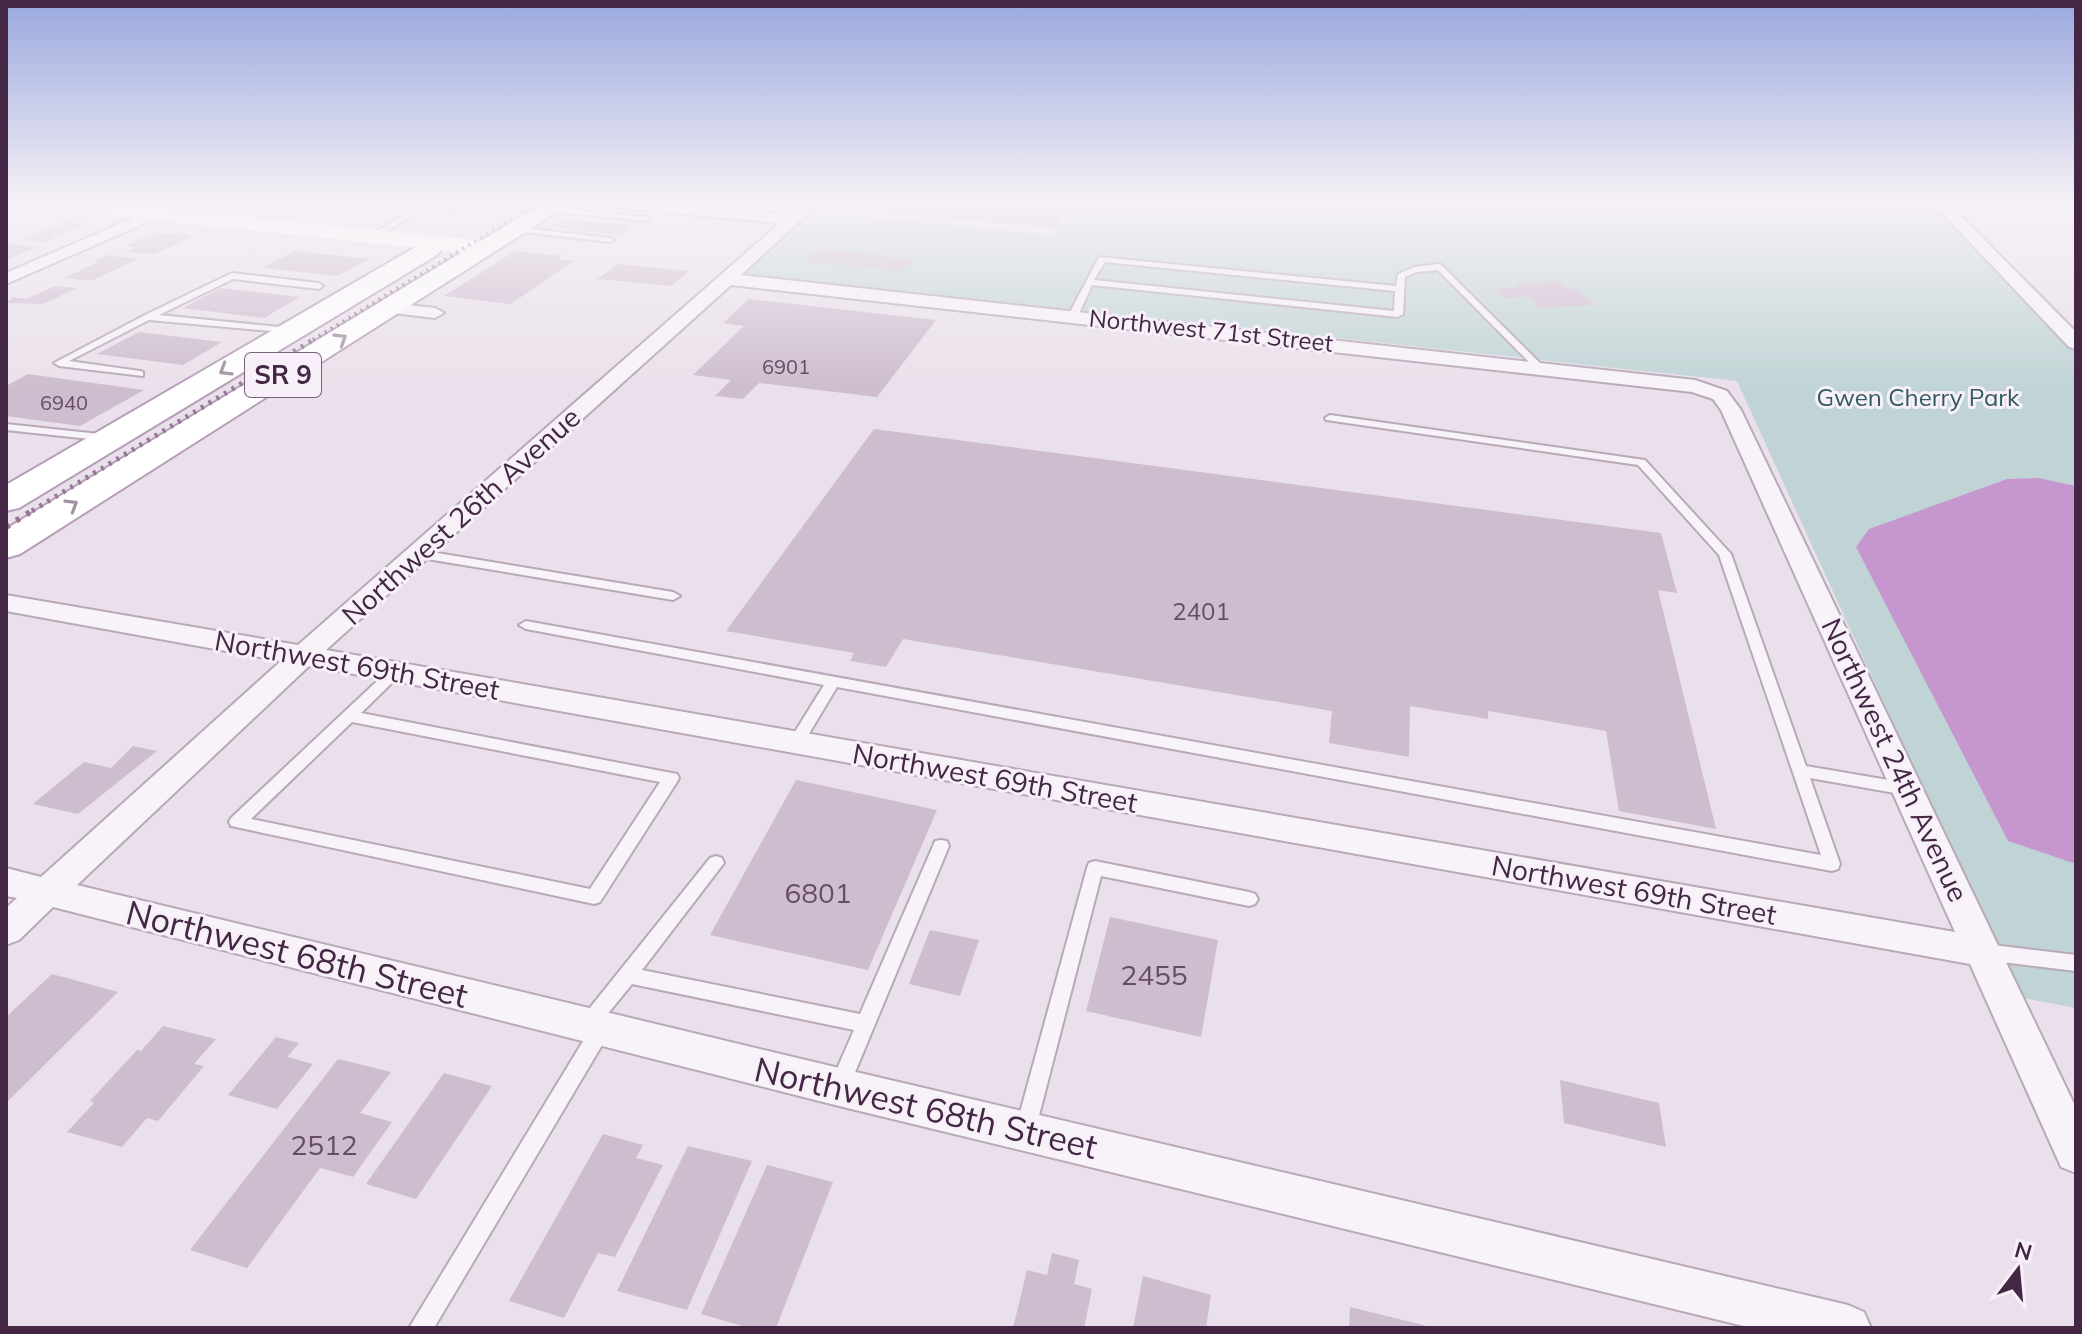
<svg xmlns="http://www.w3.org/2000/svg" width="2082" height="1334" font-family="Mulish,sans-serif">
<rect width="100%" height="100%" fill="#eae0eb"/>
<polygon fill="#c0d4d5" points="1076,203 1950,203 2076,331 2076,1008 2018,997 1737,381 740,274 810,212 1054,235"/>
<polygon fill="#c697ce" points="2038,478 2076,486 2076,864 2008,841 1856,547 1869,529 2007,479"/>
<g fill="#cdbdce">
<polygon points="460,203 477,203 457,214 442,213"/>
<polygon points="888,203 1073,203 1056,228 879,212"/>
<polygon points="564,218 633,225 619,235 549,227"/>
<polygon points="66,222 85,224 44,242 22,240"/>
<polygon points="154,233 193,236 155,254 126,252 137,247 125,246"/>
<polygon points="10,244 36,247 6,260 6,246"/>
<polygon points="818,249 913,259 902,271 805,261"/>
<polygon points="295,251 369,259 338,276 262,268"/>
<polygon points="515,251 562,256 558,259 573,261 511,304 444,296"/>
<polygon points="106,255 138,259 91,281 64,278 100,261 94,261"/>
<polygon points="618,264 689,271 671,286 597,279"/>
<polygon points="1559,281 1568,289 1577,289 1596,305 1540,308 1529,297 1503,298 1493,289 1519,288 1514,283"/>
<polygon points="55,286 77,288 43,304 6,303 13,297 26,299"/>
<polygon points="221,288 300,297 264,318 183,308"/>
<polygon points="749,299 936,320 877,397 759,383 743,399 715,396 731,380 693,375 744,326 723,323"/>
<polygon points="139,332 222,342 183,365 97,354"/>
<polygon points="28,374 144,390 80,426 6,416 6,386"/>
<polygon points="874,429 1661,533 1677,593 1658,590 1716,829 1619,811 1606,731 1488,711 1488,719 1410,706 1409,757 1329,743 1332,711 903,639 886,667 850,661 854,653 726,631"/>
<polygon points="133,746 157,751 78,814 33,804 84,762 111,768"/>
<polygon points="796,780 937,810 868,970 710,935"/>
<polygon points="1110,917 1218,940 1201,1037 1086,1011"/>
<polygon points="930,930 979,940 960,996 909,984"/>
<polygon points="52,974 118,992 6,1103 6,1017"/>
<polygon points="163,1026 216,1039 194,1064 204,1066 158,1121 147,1118 122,1147 67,1132 94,1103 90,1101 137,1050 141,1051"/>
<polygon points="276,1037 299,1043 287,1057 313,1064 277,1109 228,1095"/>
<polygon points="338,1059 391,1072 360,1113 392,1122 353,1177 320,1168 247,1268 190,1250"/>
<polygon points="444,1073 492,1086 416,1199 366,1184"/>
<polygon points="1560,1080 1659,1103 1666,1147 1564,1123"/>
<polygon points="603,1134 643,1145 636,1158 663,1165 615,1257 598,1253 564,1318 509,1301"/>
<polygon points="688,1146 752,1161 687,1310 617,1291"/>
<polygon points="767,1165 833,1182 776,1328 749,1328 701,1314"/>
<polygon points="1052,1253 1079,1260 1074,1284 1092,1289 1084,1328 1013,1328 1027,1270 1047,1275"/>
<polygon points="1143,1276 1211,1295 1206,1328 1133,1328"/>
<polygon points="1350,1307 1431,1327 1431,1328 1349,1328"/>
</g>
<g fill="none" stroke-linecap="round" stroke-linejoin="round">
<defs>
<g id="lane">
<polygon points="424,203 433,203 375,239 368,237"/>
<polygon points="549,207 646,217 650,219 646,221 546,211 545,209"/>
<polygon points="516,227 610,238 614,240 610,242 513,231 512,229"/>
<path d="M 1099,257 L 1396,286 L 1398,274 L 1415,267 L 1440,264 L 1544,367 L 1536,369 L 1438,270 L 1417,272 L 1405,277 L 1403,314 L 1398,317 L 1092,285 L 1078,316 L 1070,318 L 1068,316 ZM 1105,262 L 1395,291 L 1394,311 L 1094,280 Z"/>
<polygon points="232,273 319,283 323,286 319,289 233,279 159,315 290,328 295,331 293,333 149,320 69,361 140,371 143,372 143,376 59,366 54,363 145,315"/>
<polygon points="1330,415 1645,460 1731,554 1806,766 1906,783 1912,785 1914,789 1912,793 1906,795 1810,778 1840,864 1838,869 1832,871 837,687 801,747 791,747 788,743 824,685 526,629 519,625 526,621 1821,855 1719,555 1638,465 1326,420 1325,418"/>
<polygon points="6,424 109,435 114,438 109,441 6,430"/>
<polygon points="419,550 673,592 680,596 673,600 415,557 413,554 415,551"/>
<path d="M 395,667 L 402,672 L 400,675 L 361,713 L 677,774 L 679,778 L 677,782 L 600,902 L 594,904 L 231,826 L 229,822 L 231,818 L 390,669 ZM 352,722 L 660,782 L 590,889 L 251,819 Z"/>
<polygon points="941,840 947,841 949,846 846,1094 839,1096 832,1094 829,1087 854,1030 632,984 602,1021 608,1023 611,1029 608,1035 434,1328 409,1328 588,1033 581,1031 578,1025 581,1019 710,858 716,856 722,858 724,863 642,970 860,1014 933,846 935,841"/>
<polygon points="1095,861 1249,892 1255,894 1258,899 1255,904 1249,906 1101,876 1035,1131 1032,1138 1025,1141 1018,1138 1015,1131 1087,868 1089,863"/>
<polygon points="1985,944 2076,955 2076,971 1985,960 1979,957 1976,952 1979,947"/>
</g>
<g id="street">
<path d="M 603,203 L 656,203 L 789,215 L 803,203 L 819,203 L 741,275 L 1695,380 L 1727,391 L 1741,410 L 2076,1108 L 2076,1173 L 2061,1167 L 1970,964 L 309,666 L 77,885 L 839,1068 L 1848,1305 L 1864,1312 L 1871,1328 L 1752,1328 L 839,1106 L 53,907 L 19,940 L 6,945 L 6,908 L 17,898 L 6,896 L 6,868 L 41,877 L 281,661 L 6,611 L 6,595 L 298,645 L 780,223 L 610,207 ZM 731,285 L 1692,392 L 1713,399 L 1721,410 L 1955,932 L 326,650 Z"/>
<polygon points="1933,203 1948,203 2076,332 2076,349 2069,347"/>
<polygon points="154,209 162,214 159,217 6,284 6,273"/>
<polygon points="391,303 435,308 444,313 435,318 385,312 382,308 385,304"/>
</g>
<g id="primary">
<polygon points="543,203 571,203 20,554 6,558 6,529"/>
<polygon points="428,242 437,245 441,250 437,255 19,508 6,511 6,485 419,245"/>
</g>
</defs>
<use href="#lane" stroke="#b8a8b9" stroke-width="4"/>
<use href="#street" stroke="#b8a8b9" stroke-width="4"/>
<use href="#primary" stroke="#b69eb8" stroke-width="4"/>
<use href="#lane" fill="#f8f3f8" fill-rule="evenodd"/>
<use href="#street" fill="#f8f3f8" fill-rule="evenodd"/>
<polygon fill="#fff" fill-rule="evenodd" points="40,203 111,203 484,241 492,243 496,248 492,253 484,255 51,209"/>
<use href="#primary" fill="#fff" fill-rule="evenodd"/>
<polyline stroke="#957896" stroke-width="4" stroke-dasharray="2 5" stroke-linecap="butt" points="313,340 538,203"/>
<polyline stroke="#957896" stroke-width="5" stroke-dasharray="3 6" stroke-linecap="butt" points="32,511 316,338"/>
<polyline stroke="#957896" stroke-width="6" stroke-dasharray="4 8" stroke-linecap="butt" points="6,527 35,509"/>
</g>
<defs><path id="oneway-chevron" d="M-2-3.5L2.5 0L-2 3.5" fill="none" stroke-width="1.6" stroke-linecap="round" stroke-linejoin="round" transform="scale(2)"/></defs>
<g stroke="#a193a2">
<use href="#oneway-chevron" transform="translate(341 339) rotate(-32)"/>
<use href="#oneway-chevron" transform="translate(225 370) rotate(149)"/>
<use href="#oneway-chevron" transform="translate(72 505) rotate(-32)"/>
</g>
<linearGradient id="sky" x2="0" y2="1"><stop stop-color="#9aa8de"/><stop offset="0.52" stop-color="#f6f1f6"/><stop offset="1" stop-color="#f6f1f6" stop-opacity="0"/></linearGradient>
<rect width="2082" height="390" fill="url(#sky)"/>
<g text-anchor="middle" stroke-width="6" stroke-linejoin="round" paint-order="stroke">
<g font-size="20" fill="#664c66">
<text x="786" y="374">6901</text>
<text x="64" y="410">6940</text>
</g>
<g font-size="24" fill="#432744" stroke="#f7f0f8">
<text transform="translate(1211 331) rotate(6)" y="8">Northwest 71st Street</text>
</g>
<g font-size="24" fill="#335a61" stroke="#f7f0f8">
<text x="1918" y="406">Gwen Cherry Park</text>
</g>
<g font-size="24" fill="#664c66">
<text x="1201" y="620">2401</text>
</g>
<rect fill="#f7f0f8" stroke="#79637a" stroke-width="2" x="245" y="353" width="76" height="44" rx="6"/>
<g font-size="26" font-weight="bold" fill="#432744">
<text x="283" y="384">SR 9</text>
</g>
<g font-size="28" fill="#432744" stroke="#f7f0f8">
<text transform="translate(461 516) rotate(-42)" y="10">Northwest 26th Avenue</text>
<text transform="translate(357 665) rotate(10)" y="10">Northwest 69th Street</text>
<text transform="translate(1895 760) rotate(65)" y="10">Northwest 24th Avenue</text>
<text transform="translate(995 778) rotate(10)" y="10">Northwest 69th Street</text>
<text transform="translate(1634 890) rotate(10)" y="10">Northwest 69th Street</text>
</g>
<g font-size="28" fill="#664c66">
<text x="818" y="903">6801</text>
<text x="1154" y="985">2455</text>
<text x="324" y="1155">2512</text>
</g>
<g font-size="34" fill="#432744" stroke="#f7f0f8">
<text transform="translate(297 954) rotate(14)" y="12">Northwest 68th Street</text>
<text transform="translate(926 1108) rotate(13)" y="12">Northwest 68th Street</text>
</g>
</g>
<rect width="2082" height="1334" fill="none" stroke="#432744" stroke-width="16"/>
<g transform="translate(2018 1270) rotate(16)" stroke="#f7f0f8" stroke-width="6" paint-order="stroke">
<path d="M0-6L14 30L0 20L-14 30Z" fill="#432744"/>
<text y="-12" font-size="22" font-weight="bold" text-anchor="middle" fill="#432744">N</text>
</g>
</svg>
